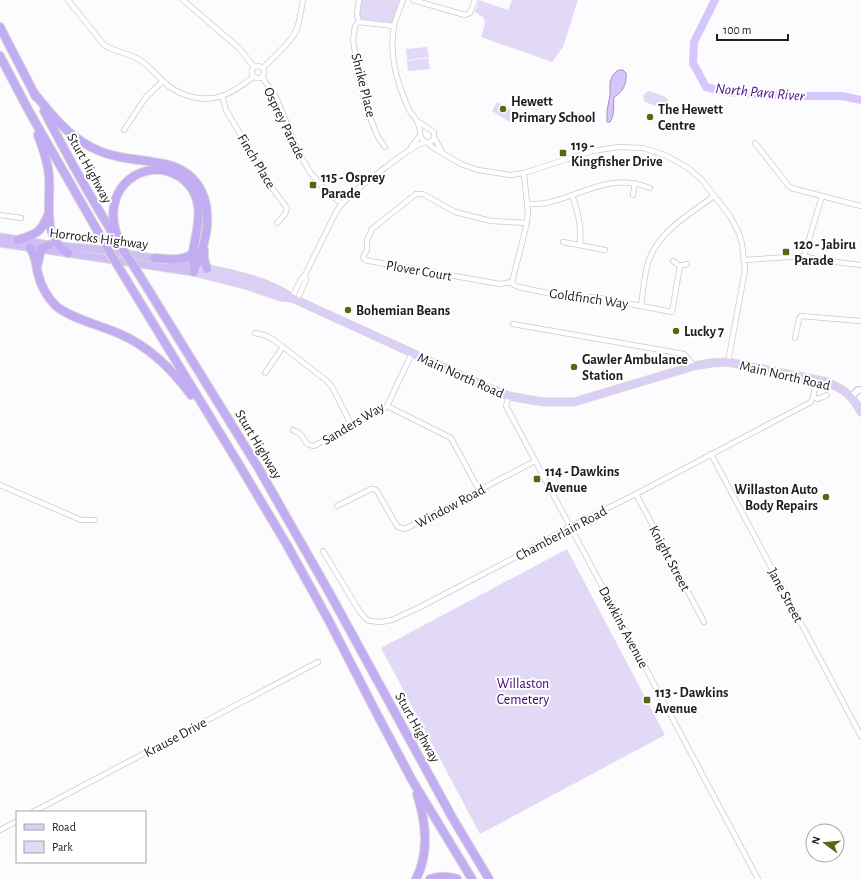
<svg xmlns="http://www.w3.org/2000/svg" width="861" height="879" font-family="'Alegreya Sans',sans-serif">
<rect width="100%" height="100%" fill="#fcfbfe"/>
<g fill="#e2d9f7">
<polygon points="360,0 401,0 392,23 360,20 359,17"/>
<polygon points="479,0 508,10 512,0 578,0 563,47 552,62 481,37 485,24 484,18 475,12"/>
<polygon points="427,47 429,57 407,60 406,49"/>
<polygon points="428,58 430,69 408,71 407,61"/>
<polygon points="649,91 664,96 668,100 667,106 662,108 645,102 643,96 645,93"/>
<polygon points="497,102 516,113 510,122 492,111"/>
<polygon points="567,549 665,735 480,834 381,648"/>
</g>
<path fill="#d7c6fd" stroke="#a094bb" d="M 618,70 L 623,70 L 626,73 C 627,84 623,92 614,97 C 613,106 615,115 610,122 L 607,122 L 607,111 L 610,95 L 610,82 L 613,75 Z"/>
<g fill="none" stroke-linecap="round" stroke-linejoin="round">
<polyline stroke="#d7c6fd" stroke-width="8" points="715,0 694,42 693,63 706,87 726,92 785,96 842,96 861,100"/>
<defs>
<g id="minor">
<path d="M 68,0 L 104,45 C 115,52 129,53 140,60 C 151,67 159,79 170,87 C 184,97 205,102 222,96 C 234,92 244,84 253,77"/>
<polyline points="183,0 239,48 254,67"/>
<polyline points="359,0 357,14 359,22"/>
<path d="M 403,0 C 400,9 396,17 394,26 C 389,53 397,83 408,107 C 410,113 415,117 418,123 C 421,131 418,140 428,143 L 433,140 L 434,137"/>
<polyline points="413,0 465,15 470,13 475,0"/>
<path d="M 254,67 C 249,73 254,81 262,77"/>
<path d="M 254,67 C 262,64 267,71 262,77"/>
<path d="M 263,68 C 273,57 290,44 296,31 C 300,22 301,10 303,0"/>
<polyline points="262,77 276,97 299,153 310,172 324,189 342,204"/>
<polyline points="222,96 226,110 272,188 287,208 285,214 277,223"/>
<polyline points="417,121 434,132 434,137 442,152"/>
<polyline points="124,130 146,97 163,81"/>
<polyline points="428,143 432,147 461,164 478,170 510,175 524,173 592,151 618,147 643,148 665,155 688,168 702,180 730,216 739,233 742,244 745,270 728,362"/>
<polyline points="755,143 788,185 791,188 822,196"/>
<polyline points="385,147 378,137 365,105 358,71 353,40 355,26 359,22 394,26"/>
<polyline points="411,147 420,136"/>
<path d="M 524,173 L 528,214 L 525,231 L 512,282 L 514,285 L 519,287 L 552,294 L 574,297 L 594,297 L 641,306 C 643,291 644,277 648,263 C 657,232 690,214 714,196"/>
<path d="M 572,195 C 578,211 582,226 580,244"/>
<polyline points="633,195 635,183"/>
<path d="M 527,204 C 533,204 540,204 546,203 C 584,195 609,172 650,188"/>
<polyline points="0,215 21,218"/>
<polyline points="563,242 605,250"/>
<polyline points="804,256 822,196 861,206"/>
<polyline points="744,260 804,256 819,260 861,265"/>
<polyline points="680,266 687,264"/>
<polyline points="512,282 500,284 369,261 365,260 363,257 367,250 367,240 372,229 416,194 423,194 455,212 491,221 527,223"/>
<path d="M 292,298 L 301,279 L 305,275 L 337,210 C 350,193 369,180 386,167 C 399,158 410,147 425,142"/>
<polyline points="297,300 306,280 305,275"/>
<polyline points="641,306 672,312 680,266 673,261"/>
<polyline points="513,324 684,354 694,366"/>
<polyline points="255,333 267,336 274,340 327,381 332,387 352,426"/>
<polyline points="795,338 799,319 801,316 861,321"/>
<polyline points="265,373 283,347"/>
<polyline points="509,396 506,406 758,879"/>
<polyline points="813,397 818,399 827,395"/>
<polyline points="387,406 451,438 479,490"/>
<path d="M 293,430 C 295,431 297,432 299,433 C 306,439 304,445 314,446 L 383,409 L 387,406 L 412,353"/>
<polyline points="711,454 861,736"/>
<polyline points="0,485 81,520 95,520"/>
<polyline points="636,494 704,622"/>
<polyline points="337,506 371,489 374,489 377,491 394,521 398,527 405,529 535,461"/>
<polyline points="323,551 360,612 367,620 371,621 381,622 392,620 420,607 512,559 570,527 636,494 811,402 813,397 817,380"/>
<polyline points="33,812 318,662"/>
<polyline points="0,830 17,821"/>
</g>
<polyline id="tertiary" points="851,397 858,390 861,390"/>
<g id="primary">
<path d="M 195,266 C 227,273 265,279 292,298 L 491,389 L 509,396 L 531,400 L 545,402 L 574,402 L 694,366 L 711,363 L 728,362 L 827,382 C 845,390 852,395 861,412"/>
<polyline points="194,272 249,286 281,297 292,298"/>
</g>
<g id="trunk">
<polyline points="0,237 49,245 95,249 159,259"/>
<polyline points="0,243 194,272"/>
<polyline points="170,261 195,266"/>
</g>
<g id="motorway">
<polyline points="0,27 36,97"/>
<polyline points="0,56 30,113 105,244"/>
<path d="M 34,93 C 51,114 67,135 91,147 C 100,152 110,155 120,157 C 148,163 180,159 198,185 C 204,194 207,205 207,216 C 208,230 204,245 199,258 C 198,264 195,266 194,272"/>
<path d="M 44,111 C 68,157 94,204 122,248"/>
<path d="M 38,135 C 43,148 48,162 49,176 C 51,202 41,237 68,253"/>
<path d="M 117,235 C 114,226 112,216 114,206 C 120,170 165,157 189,185 C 204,203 198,225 194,246 C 193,253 191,259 195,266"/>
<path d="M 18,240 C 36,234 41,233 48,215"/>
<path d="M 30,248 C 36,256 36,265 38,274 C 41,286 47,297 56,306 C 70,318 102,326 120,334 C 150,347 172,369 191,395"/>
<polyline points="204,250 204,259 207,269"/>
<path d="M 155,258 C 168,259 182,262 193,253"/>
<polyline points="38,263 41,249 49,245"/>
<polyline points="118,266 237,461 287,545 328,619 378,716 412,780 472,879"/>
<polyline points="135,268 259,469 329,592 452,817 489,879"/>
<path d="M 416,879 C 430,852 426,822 417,794"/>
<path d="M 430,879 C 439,876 448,876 457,879"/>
</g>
</defs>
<use href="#minor" stroke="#cccad1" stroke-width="6"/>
<use href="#tertiary" stroke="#cccad1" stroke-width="8"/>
<use href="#primary" stroke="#d7d7d7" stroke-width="9"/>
<use href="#trunk" stroke="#d7d7d7" stroke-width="9"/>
<use href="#motorway" stroke="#d7d7d7" stroke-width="10"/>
<use href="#minor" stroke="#fff" stroke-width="4.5"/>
<use href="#tertiary" stroke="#fff" stroke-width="5.5"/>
<use href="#primary" stroke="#dbcef7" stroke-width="7"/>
<use href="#trunk" stroke="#cfbef4" stroke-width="7"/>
<use href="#motorway" stroke="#c3adf2" stroke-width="8"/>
<defs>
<g id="motorway-bridge">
<polyline points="105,244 118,266"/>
<polyline points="122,248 135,268"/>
</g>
</defs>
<use href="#motorway-bridge" stroke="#d7d7d7" stroke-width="10" stroke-linecap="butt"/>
<use href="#motorway-bridge" stroke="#c3adf2" stroke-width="8"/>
</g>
<g fill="#586811" stroke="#fff" stroke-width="1.5">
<circle cx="503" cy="109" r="4"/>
<circle cx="650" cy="117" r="4"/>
<rect x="559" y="149" width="8" height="8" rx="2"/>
<rect x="309" y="181" width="8" height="8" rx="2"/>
<rect x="782" y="248" width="8" height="8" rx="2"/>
<circle cx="348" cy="310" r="4"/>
<circle cx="676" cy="331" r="4"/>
<circle cx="574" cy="367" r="4"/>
<rect x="533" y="475" width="8" height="8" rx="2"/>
<circle cx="826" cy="497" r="4"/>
<rect x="643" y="696" width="8" height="8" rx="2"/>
</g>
<g text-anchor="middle" stroke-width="4" stroke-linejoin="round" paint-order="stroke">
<g font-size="14" fill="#202022" stroke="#fff">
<text transform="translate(364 85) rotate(76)" y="5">Shrike Place</text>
<text transform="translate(285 123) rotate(64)" y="5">Osprey Parade</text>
<text transform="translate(257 161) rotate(59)" y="5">Finch Place</text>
<text transform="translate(90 168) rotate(61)" y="5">Sturt Highway</text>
<text transform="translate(99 238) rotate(7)" y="5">Horrocks Highway</text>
<text transform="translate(419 270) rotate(10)" y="5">Plover Court</text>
<text transform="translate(589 298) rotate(8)" y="5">Goldfinch Way</text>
<text transform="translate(461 375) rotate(24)" y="5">Main North Road</text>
<text transform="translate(785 375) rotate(13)" y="5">Main North Road</text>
<text transform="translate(353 423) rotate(-31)" y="5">Sanders Way</text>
<text transform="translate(259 444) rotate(59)" y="5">Sturt Highway</text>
<text transform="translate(450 506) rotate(-28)" y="5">Window Road</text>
<text transform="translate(561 533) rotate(-28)" y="5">Chamberlain Road</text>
<text transform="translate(670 558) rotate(62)" y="5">Knight Street</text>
<text transform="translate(786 595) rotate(62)" y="5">Jane Street</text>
<text transform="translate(624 627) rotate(62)" y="5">Dawkins Avenue</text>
<text transform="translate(418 727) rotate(61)" y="5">Sturt Highway</text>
<text transform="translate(175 737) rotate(-28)" y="5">Krause Drive</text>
</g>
<g font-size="14" font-weight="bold" fill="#202022" stroke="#fff" text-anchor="start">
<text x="511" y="106">Hewett<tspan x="511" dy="16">Primary School</tspan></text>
<text x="658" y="114">The Hewett<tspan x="658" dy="16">Centre</tspan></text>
<text x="571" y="150">119 -<tspan x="571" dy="16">Kingfisher Drive</tspan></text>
<text x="321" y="182">115 - Osprey<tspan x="321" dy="16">Parade</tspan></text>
<text x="794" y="249">120 - Jabiru<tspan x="794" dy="16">Parade</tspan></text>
<text x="356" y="315">Bohemian Beans</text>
<text x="684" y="336">Lucky 7</text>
<text x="582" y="364">Gawler Ambulance<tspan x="582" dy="16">Station</tspan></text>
<text x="545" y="476">114 - Dawkins<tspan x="545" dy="16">Avenue</tspan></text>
<text x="818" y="494" text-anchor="end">Willaston Auto<tspan x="818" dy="16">Body Repairs</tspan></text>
<text x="655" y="697">113 - Dawkins<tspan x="655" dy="16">Avenue</tspan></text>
</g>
<g font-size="14" fill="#3e0572" stroke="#fff">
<text x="523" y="688">Willaston<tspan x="523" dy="16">Cemetery</tspan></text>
</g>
<g font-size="15" font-style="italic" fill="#44117a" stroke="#fff">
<text transform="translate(760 92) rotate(5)" y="5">North Para River</text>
</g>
</g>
<rect x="16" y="811" width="130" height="52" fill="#ffffff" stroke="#a6a6a7"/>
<rect x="24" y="824" width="20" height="6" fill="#dbcef7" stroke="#a6a6a7"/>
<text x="52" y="831" font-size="12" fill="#202022">Road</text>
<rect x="24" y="841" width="20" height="12" fill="#e2d9f7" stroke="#a6a6a7"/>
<text x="52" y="851" font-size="12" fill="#202022">Park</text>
<g transform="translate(825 843) rotate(286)"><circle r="19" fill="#ffffff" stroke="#a6a6a7"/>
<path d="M0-3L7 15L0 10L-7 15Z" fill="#586811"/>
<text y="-6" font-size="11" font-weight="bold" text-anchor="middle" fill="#202022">N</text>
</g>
<path d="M717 34v6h71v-6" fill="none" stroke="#202022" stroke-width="2"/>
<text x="723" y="34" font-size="12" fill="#202022" stroke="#ffffff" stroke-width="3" paint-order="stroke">100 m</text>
</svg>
